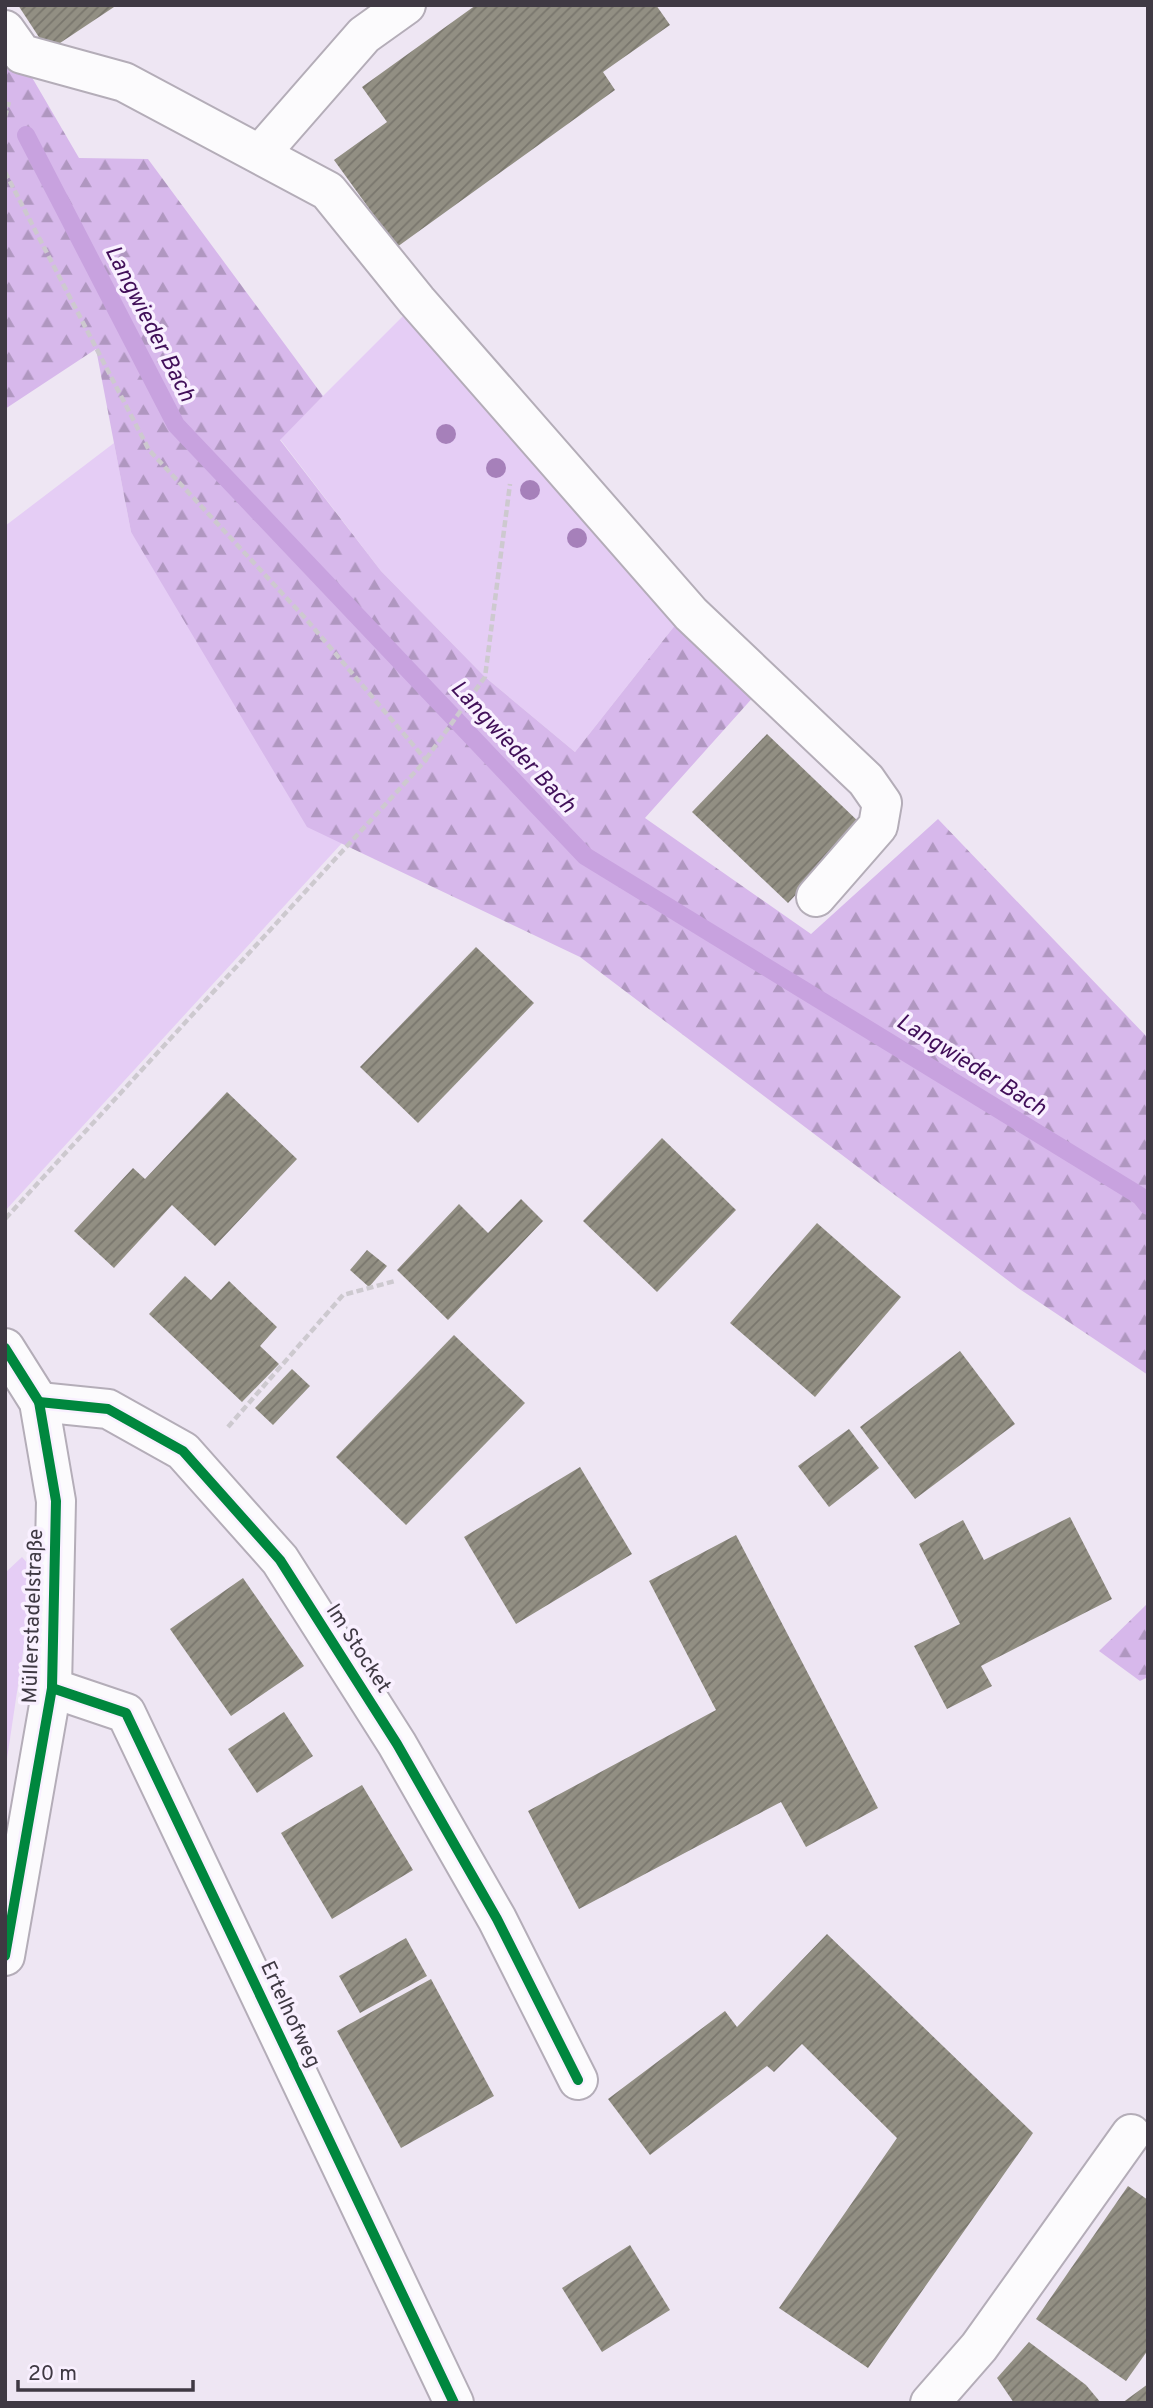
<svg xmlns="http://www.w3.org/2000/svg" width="1153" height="2408" font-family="Overpass,sans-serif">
<defs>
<pattern id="forest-firs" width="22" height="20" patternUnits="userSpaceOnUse" patternTransform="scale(1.75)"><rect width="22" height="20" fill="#d7b8eb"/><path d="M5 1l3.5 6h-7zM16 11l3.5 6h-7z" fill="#b097c0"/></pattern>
<pattern id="building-hatch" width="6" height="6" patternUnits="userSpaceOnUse" patternTransform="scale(1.75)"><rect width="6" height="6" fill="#928f83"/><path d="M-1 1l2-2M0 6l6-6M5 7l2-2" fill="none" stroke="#79766d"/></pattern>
</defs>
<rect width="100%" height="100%" fill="#eee6f3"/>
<g fill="#e5cdf5">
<polygon points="405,314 680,619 575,752 485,677 381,571 280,439"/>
<polygon points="114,443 131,532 342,843 5,1211 5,526"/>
<polygon points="22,1557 35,1572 5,1772 5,1573"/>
</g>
<g fill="url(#forest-firs)">
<polygon points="9,38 79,158 148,159 323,396 280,440 381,571 485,677 575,752 680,619 756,694 645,818 811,934 938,819 1148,1038 1148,1375 1018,1288 580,957 307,827 131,532 96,349 5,409 5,39"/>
<polygon points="1148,1603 1148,1677 1140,1681 1099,1651"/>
</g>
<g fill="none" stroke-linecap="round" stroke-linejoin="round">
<polyline stroke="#c8a2df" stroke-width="18" points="26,135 176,425 585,856 1140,1196 1148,1206"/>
</g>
<g fill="url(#building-hatch)">
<polygon points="18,5 117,5 48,51"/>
<polygon points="476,5 656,5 670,25 603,72 615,90 397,247 334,160 387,122 362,87"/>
<polygon points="767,734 862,825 788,903 692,812"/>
<polygon points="476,947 534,1003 418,1123 360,1067"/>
<polygon points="227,1092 297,1159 215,1246 172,1205 114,1268 74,1231 133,1168 145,1179"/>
<polygon points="662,1138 736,1210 657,1292 583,1221"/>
<polygon points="521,1199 543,1221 448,1320 397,1270 459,1204 488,1233"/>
<polygon points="817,1223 901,1297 815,1397 730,1323"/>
<polygon points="367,1250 387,1266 369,1287 350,1270"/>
<polygon points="185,1276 211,1300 229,1281 277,1327 260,1346 279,1364 242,1402 149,1314"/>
<polygon points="454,1335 525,1403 406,1525 336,1457"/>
<polygon points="960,1351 1015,1424 915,1499 860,1427"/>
<polygon points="292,1369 310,1386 273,1425 255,1408"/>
<polygon points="849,1429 879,1468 829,1507 798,1466"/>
<polygon points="580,1467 632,1554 516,1624 464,1537"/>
<polygon points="1070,1517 1112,1599 981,1666 992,1686 947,1709 914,1646 960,1624 919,1544 963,1520 984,1560"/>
<polygon points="736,1535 878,1808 806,1847 781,1802 579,1909 528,1811 716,1710 649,1581"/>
<polygon points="243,1578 304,1666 231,1716 170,1629"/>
<polygon points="284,1712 313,1756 257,1793 228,1749"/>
<polygon points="362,1785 413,1870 332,1919 281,1833"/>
<polygon points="827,1934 1033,2133 868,2368 779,2308 897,2138 802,2044 774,2072 767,2066 650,2155 608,2099 725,2011 737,2027"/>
<polygon points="406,1938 427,1976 360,2013 339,1976"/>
<polygon points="431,1979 494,2096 401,2148 337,2031"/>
<polygon points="1128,2186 1148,2200 1148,2350 1126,2381 1036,2319"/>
<polygon points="630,2245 670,2310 602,2352 562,2288"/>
<polygon points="1029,2342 1086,2385 1101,2403 1014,2403 997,2378"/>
<polygon points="1148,2384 1148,2403 1122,2403"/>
</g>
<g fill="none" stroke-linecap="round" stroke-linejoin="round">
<defs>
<g id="minor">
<polyline points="5,30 22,54 124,82 328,191 417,301 691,614 866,780 882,803 878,826 816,897"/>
<polyline points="260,154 364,35 406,5"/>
<polyline points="5,1348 39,1402 56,1501 52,1688 5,1956"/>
<polyline points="39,1402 108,1409 183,1451 280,1560 397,1744 497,1919 578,2080"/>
<polyline points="52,1688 126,1713 454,2403"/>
<polyline points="930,2403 979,2347 1131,2134"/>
</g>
</defs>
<use href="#minor" stroke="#b4adb8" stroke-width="42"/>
<g stroke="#cdc9cf" stroke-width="4.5" stroke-dasharray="7 3.5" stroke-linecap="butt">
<polyline points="5,117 9,102"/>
<polyline points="5,172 149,450 306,619 426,760 5,1219"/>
<polyline points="426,759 485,677 510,484"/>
<polyline points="228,1427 343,1295 395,1281"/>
</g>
<use href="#minor" stroke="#fcfbfd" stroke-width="38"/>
<defs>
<g id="cycleway">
<polyline points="5,1348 39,1402 56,1501 52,1688 5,1956"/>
<polyline points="39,1402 108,1409 183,1451 280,1560 397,1744 497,1919 578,2080"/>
<polyline points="52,1688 126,1713 454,2403"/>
</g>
</defs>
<use href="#cycleway" stroke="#f9f0ff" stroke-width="15"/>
<use href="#cycleway" stroke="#00873e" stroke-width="10"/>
</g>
<g fill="#a680ba">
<circle cx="446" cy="434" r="10"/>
<circle cx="496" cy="468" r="10"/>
<circle cx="530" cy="490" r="10"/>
<circle cx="577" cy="538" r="10"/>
</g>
<g text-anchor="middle" stroke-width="7" stroke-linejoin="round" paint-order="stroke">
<g font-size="21" fill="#3f3943" stroke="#f9f0ff">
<text transform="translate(32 1616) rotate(-88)" y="7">Müllerstadelstraße</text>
<text transform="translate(359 1648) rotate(57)" y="7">Im Stocket</text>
<text transform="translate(291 2014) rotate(65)" y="7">Ertelhofweg</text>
</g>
<g font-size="23" font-style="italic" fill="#410f59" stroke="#f9f0ff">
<text transform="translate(151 323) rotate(63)" y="8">Langwieder Bach</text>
<text transform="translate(514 746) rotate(47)" y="8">Langwieder Bach</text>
<text transform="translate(972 1064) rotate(32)" y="8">Langwieder Bach</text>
</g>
</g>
<rect width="1153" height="2408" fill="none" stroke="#3f3943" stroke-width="14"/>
<path d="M18 2380v10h175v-10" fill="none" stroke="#3f3943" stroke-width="3.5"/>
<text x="28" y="2380" font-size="21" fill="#3f3943" stroke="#f9f0ff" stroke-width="5" paint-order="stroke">20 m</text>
</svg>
